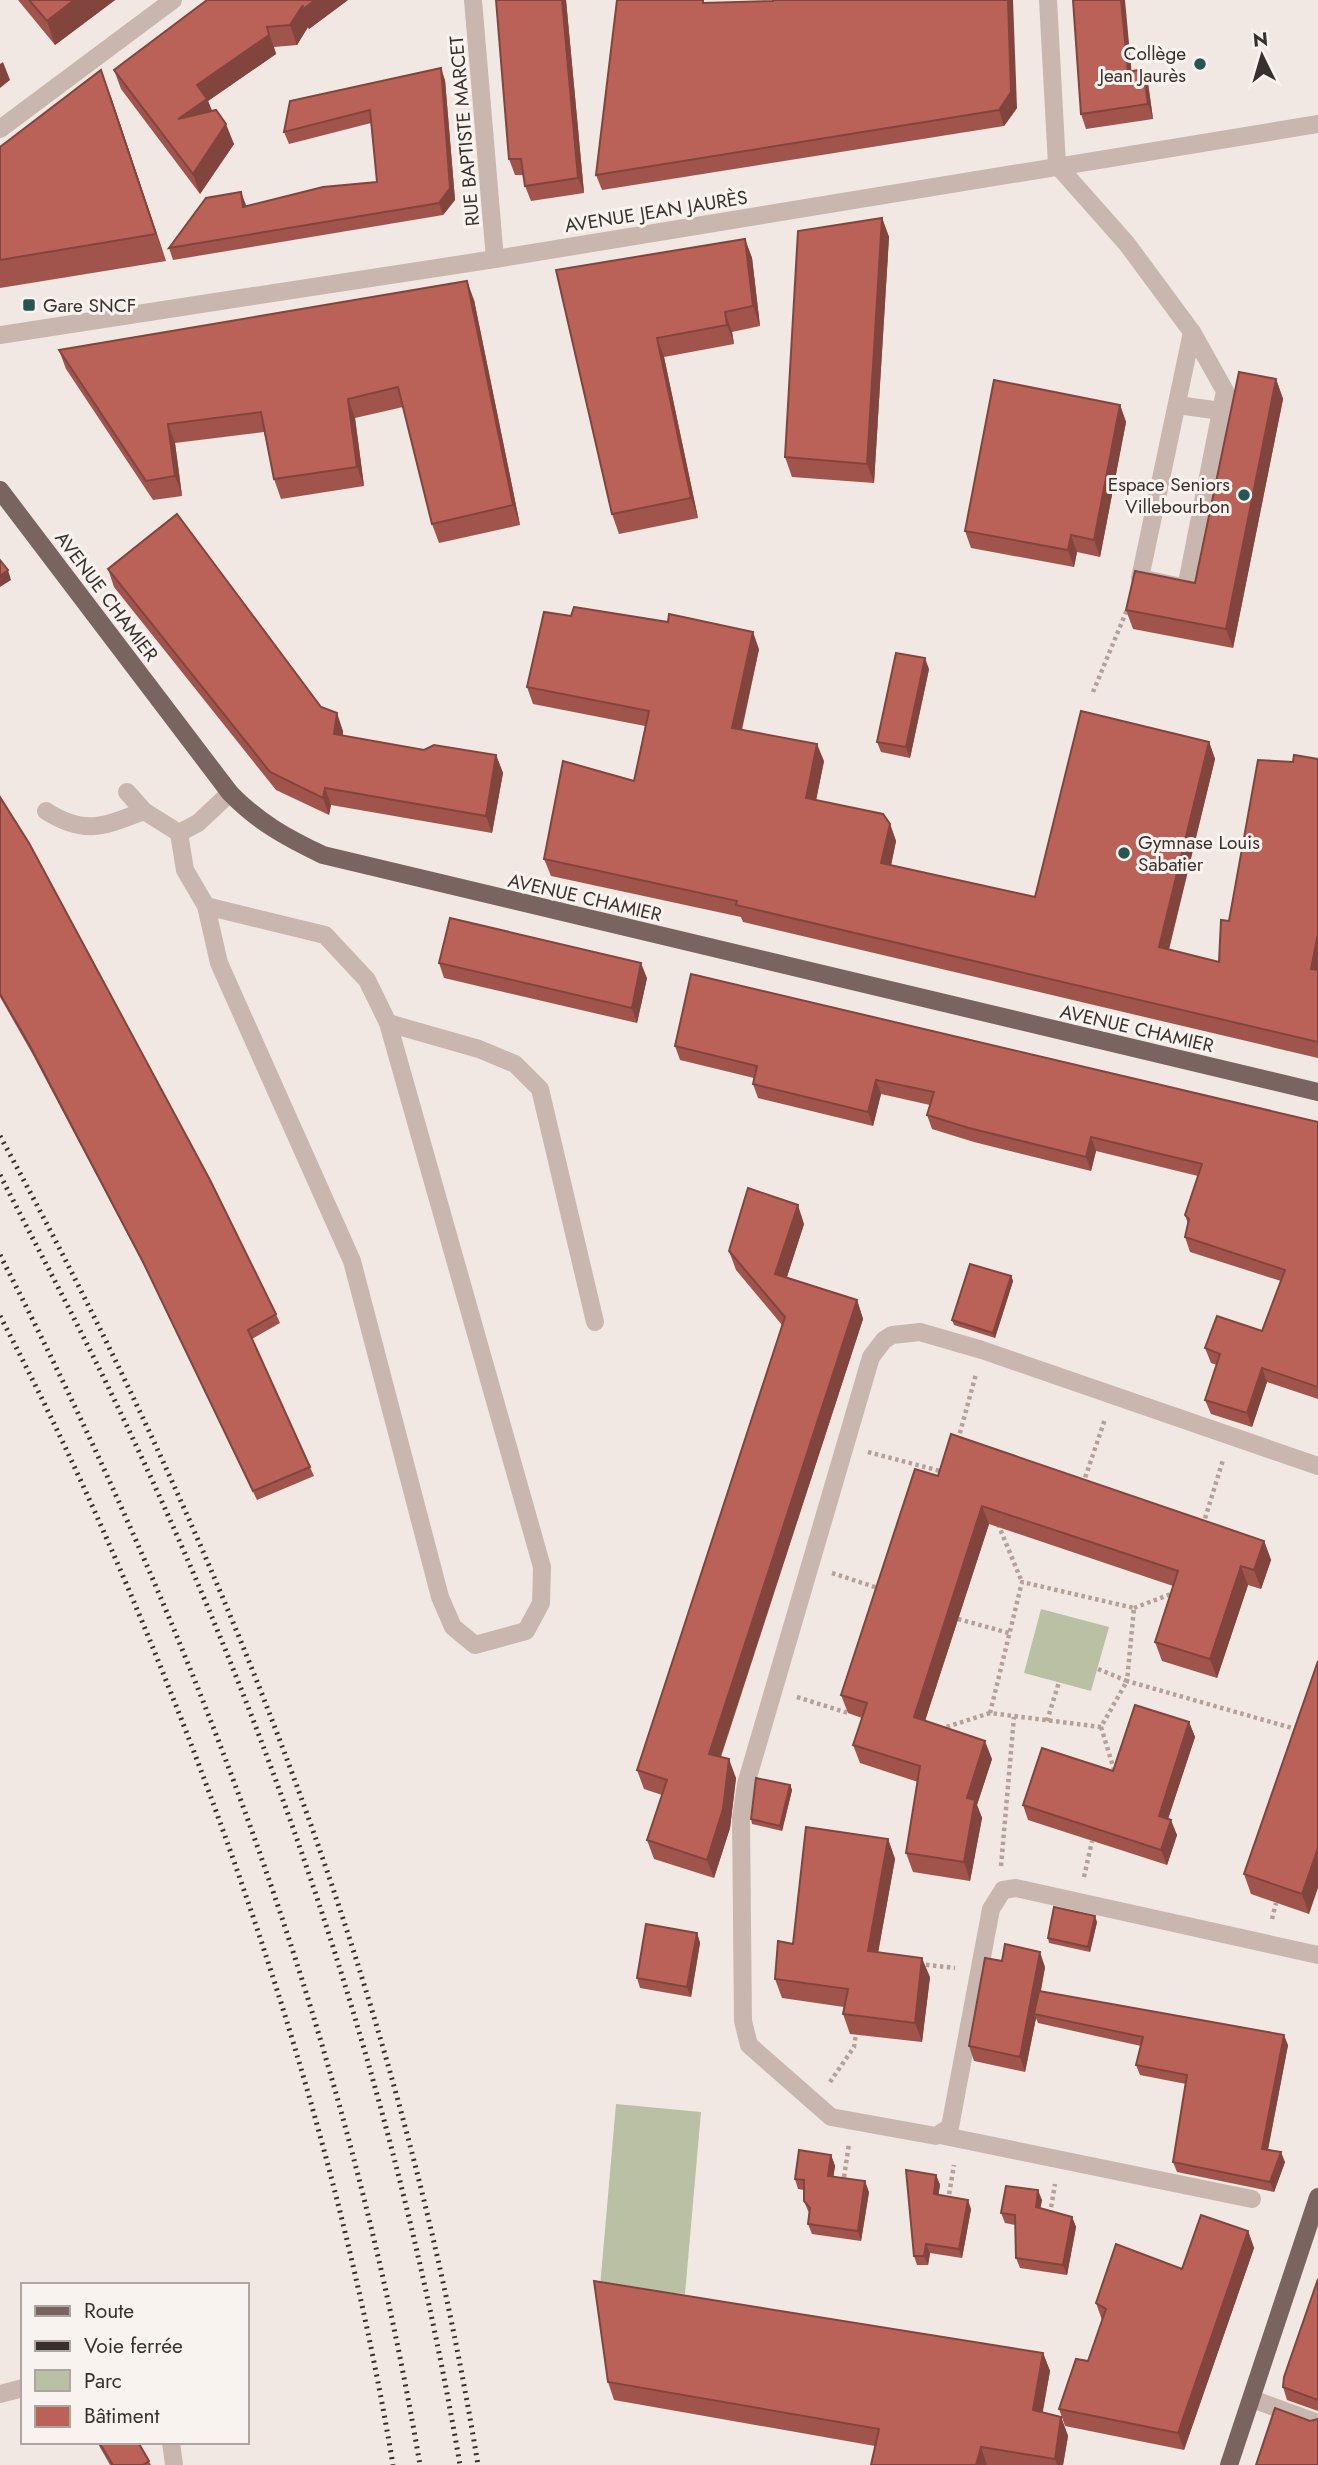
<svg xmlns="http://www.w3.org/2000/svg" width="1318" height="2465" font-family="Jost,sans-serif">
<rect width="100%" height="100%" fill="#f2e8e3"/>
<g fill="#bac0a4">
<polygon points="1041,1609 1109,1627 1091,1691 1024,1673"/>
<polygon points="616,2104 701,2112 685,2294 600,2287"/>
</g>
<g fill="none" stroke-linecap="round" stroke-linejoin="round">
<g stroke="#b5a199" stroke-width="4.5" stroke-dasharray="3.5 3.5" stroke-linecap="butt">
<polyline points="1093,692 1129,605"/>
<polyline points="958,1440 976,1374"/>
<polyline points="868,1452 944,1472"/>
<polyline points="1083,1484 1105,1419"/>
<polyline points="998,1524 1022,1582"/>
<polyline points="1203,1525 1223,1460"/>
<polyline points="832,1573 881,1589"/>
<polyline points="1134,1608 1176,1592"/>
<polyline points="958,1619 1009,1633"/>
<polyline points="1098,1669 1127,1681 1101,1727 990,1713 1022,1582 1134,1608 1127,1681 1299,1730"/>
<polyline points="797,1697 848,1713"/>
<polyline points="1047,1721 1059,1682"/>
<polyline points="1101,1727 1115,1773"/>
<polyline points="940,1729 990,1713"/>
<polyline points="1001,1866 1014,1717"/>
<polyline points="1084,1877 1092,1841"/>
<polyline points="1272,1919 1276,1903"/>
<polyline points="919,1964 955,1968"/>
<polyline points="830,2082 854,2047 856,2034"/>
<polyline points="843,2184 849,2144"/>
<polyline points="948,2201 954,2165"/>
<polyline points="1050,2214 1055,2184"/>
</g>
<g stroke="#c9b7af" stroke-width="18">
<polyline points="473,0 495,259"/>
<polyline points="1048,0 1057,165 1127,244 1192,332"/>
<polyline points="0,129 173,0"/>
<polygon points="1192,332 1225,391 1186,588 1140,578"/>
<polyline points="0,335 495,259 1318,124"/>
<polyline points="1177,405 1221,411"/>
<path d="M 46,811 C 85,836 104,826 144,811 L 127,792"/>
<polyline points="144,811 179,833"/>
<polyline points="206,906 219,963 352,1261 440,1597 453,1627 475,1645 526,1631 541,1603 542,1567 388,1023 367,980 325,935 206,906 185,870 179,833 198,823 230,793"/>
<polyline points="388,1023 479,1049 515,1064 540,1089 595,1322"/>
<polyline points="1318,1466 982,1350 920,1332 892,1335 884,1340 871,1357 746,1784 741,1818 743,2021 749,2045 831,2117 936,2136 950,2127 991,1909 1003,1890 1016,1888 1318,1955"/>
<polyline points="940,2135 1252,2199"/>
<polyline points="0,2394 23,2388"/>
<polyline points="1252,2399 1318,2423"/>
<polyline points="171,2442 174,2465"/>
</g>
<g stroke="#79645f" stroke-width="18">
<path d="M 0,490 L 230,793 C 258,822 287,838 323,855 L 1318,1092"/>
<polyline points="1229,2465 1318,2197"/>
</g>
<g stroke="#392f2c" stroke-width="5" stroke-dasharray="2 5" stroke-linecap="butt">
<path d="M 0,1136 C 225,1550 402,1998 478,2465"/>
<path d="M 0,1175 C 38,1249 77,1322 113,1397 C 276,1734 397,2096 460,2465"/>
<path d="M 0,1255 C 196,1637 348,2040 420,2465"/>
<path d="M 0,1316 C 74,1457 137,1603 194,1752 C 282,1984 352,2220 393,2465"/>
</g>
</g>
<g fill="#a0544c">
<polygon points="18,0 115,0 55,45"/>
<polygon points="348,0 309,29 308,27 297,45 274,47 276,54 208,101 212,111 234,144 200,194 121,89 114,70"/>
<polygon points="566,0 584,193 531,201 525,186 524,175 515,175 509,159"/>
<polygon points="709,3 1017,108 1004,126 602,190 596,175"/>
<polygon points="1132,71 1148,83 1153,119 1086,129 1081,114"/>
<polygon points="445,80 455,200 443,215 173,260 169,248 246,206 377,182 371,123 289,144 284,132"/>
<polygon points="111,97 166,261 0,288 0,147"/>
<polygon points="882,218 889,237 874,483 792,477 785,457"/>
<polygon points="745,239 752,258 760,326 732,332 734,344 664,357 698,518 619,534 612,514 556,270"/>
<polygon points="474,300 520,525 439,543 432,524 403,407 355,418 364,486 281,499 274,479 264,432 175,443 182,496 153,500 66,369 59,350"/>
<polygon points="1276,379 1283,399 1233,648 1133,629 1126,610 1195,583"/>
<polygon points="1120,405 1126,422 1100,557 1077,552 1074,567 971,548 965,531"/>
<polygon points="108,569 321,707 343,731 343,736 424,750 496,755 503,773 492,833 331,805 329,815 276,790 114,587"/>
<polygon points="759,649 742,730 824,761 816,800 890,824 896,841 891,865 1035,897 1209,742 1215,759 1169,950 1219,962 1229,921 1293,762 1318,759 1318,1058 743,922 741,917 551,876 544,859 634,781 645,726 533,704 527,687"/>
<polygon points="929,669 910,758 881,752 877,742"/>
<polygon points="0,797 276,1314 280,1323 252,1339 314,1476 257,1500 147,1271 33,1055 0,997"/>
<polygon points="439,963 647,978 637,1023 444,978"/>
<polygon points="675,1046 1318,1122 1318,1399 1267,1382 1252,1427 1211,1414 1205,1400 1217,1365 1211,1363 1205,1348 1262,1331 1281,1281 1190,1252 1185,1237 1188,1224 1185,1215 1198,1176 1096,1151 1091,1171 974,1142 932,1129 927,1115 930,1105 881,1094 873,1126 758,1098 753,1084 754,1078 680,1060"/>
<polygon points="804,1224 787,1277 857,1300 863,1319 721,1757 736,1778 730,1828 714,1878 654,1859 647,1840 662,1795 644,1789 637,1770 782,1325 736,1270 729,1251"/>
<polygon points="1011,1276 1013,1281 995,1338 954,1325 952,1320"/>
<polygon points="938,1476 1264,1541 1271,1560 1261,1589 1248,1585 1217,1678 1162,1661 1155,1642 1173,1586 989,1524 925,1721 992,1759 977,1805 982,1818 970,1881 913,1872 906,1853 918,1782 860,1763 853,1745 862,1718 848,1713 841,1695"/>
<polygon points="1318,1661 1309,1914 1251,1894 1244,1874"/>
<polygon points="1189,1722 1195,1737 1168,1819 1177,1835 1167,1865 1028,1820 1023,1805 1113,1771"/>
<polygon points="790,1785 792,1790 782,1831 752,1824 751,1819"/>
<polygon points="888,1839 895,1859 878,1952 930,1977 922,2042 850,2034 843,2014 844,2007 782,1998 775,1979 793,1944"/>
<polygon points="1097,1922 1090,1952 1049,1943 1048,1938"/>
<polygon points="697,1933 700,1943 691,1997 640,1988 637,1978"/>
<polygon points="1045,1967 1041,1991 1288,2045 1268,2150 1285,2162 1274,2192 1177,2172 1173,2162 1186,2084 1140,2075 1136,2065 1141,2046 1038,2023 1036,2018 1025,2072 974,2061 969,2046"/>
<polygon points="831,2155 835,2166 833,2177 869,2192 861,2241 812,2234 808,2224 810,2213 808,2211 804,2201 804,2190 798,2189 795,2179"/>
<polygon points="936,2175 940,2185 938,2195 971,2209 962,2258 930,2253 928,2265 917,2265 914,2256"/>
<polygon points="1042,2200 1040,2208 1072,2217 1076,2227 1067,2275 1020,2268 1016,2258 1015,2225 1005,2223 1001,2213"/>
<polygon points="1248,2231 1254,2248 1184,2450 1065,2426 1059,2409 1088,2361 1102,2320 1096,2303 1182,2269"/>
<polygon points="1318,2279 1318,2411 1287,2400 1283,2387"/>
<polygon points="1043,2353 1050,2371 1042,2413 1061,2417 1068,2436 1063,2465 871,2465 875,2446 614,2400 608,2382"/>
<polygon points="97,2442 138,2442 151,2465 110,2465"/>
</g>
<g fill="#82453e">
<polygon points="74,0 115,0 55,45 47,21"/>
<polygon points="315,0 348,0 309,29 308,27 297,45 290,25 303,5"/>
<polygon points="562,0 566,0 584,193 578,178"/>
<polygon points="1008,0 1013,0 1017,108 1004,126 999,110"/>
<polygon points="1121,0 1125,0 1133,87 1128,72"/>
<polygon points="267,27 276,54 208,101 215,118 178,119 197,85"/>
<polygon points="3,62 10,80 0,88 0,64"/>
<polygon points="441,68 445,80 455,200 443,215 439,203"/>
<polygon points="1143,69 1148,83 1153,119 1148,104"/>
<polygon points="101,70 111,97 166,261 156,234"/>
<polygon points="226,124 234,144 200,194 193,174"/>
<polygon points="241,192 246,205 247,219 243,207"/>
<polygon points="882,218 889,237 874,483 867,464"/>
<polygon points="745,239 752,258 760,326 753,306"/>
<polygon points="467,281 474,300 520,525 513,505"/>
<polygon points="725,312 732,332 734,344 727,325"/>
<polygon points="657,338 664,357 698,518 691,498"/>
<polygon points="1276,379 1283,399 1233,648 1226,629"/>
<polygon points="348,399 355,418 364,486 357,467"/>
<polygon points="1120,405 1126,422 1100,557 1094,540"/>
<polygon points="168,424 175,443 182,496 175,476"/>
<polygon points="1071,535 1077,552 1074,567 1068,550"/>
<polygon points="8,570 11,580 0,587 0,576"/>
<polygon points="753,632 759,649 738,745 732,728"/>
<polygon points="925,658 929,669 910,758 906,747"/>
<polygon points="337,713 343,731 340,752 334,734"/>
<polygon points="1209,742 1215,759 1165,964 1159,947"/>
<polygon points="817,744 824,761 813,815 806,798"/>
<polygon points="496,755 503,773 492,833 486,816"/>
<polygon points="325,788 331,805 329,815 323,798"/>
<polygon points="890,824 896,841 888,880 881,863"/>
<polygon points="1318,934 1318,983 1311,969"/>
<polygon points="641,963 647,978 637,1023 632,1008"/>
<polygon points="876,1080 881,1094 873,1126 868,1112"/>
<polygon points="1091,1137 1096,1151 1091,1171 1086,1157"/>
<polygon points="798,1205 804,1224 782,1292 775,1274"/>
<polygon points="1011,1276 1013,1281 995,1338 993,1333"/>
<polygon points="857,1300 863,1319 715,1773 709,1754"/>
<polygon points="1262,1368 1267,1382 1252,1427 1247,1413"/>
<polygon points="982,1506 989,1524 920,1736 914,1717"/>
<polygon points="1264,1541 1271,1560 1261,1589 1254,1570"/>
<polygon points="1241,1566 1248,1585 1217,1678 1210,1659"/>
<polygon points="1189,1722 1195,1737 1164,1831 1159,1816"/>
<polygon points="985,1741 992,1759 977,1805 982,1818 970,1881 964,1862 967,1798"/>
<polygon points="729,1759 736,1778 730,1828 714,1878 707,1860"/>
<polygon points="790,1785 792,1790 782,1831 780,1826"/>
<polygon points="1171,1820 1177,1835 1167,1865 1161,1850"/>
<polygon points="888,1839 895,1859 875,1970 868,1951"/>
<polygon points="1318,1848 1318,1888 1309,1914 1302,1894"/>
<polygon points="1095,1916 1097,1922 1090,1952 1088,1947"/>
<polygon points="697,1933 700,1943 691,1997 687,1987"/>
<polygon points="1040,1952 1045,1967 1036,2014 1034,2014 1036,2018 1025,2072 1020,2057"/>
<polygon points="922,1958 930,1977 922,2042 915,2023"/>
<polygon points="1284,2035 1288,2045 1266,2159 1262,2149"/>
<polygon points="1281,2152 1285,2162 1274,2192 1270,2182"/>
<polygon points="831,2155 835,2166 832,2186 828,2176"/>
<polygon points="936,2175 940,2185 937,2204 934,2194"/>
<polygon points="865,2181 869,2192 861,2241 858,2231"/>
<polygon points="1038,2190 1042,2200 1039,2216 1036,2207"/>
<polygon points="968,2200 971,2209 962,2258 959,2249"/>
<polygon points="1072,2217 1076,2227 1067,2275 1063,2265"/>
<polygon points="1248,2231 1254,2248 1184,2450 1178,2433"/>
<polygon points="926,2244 930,2253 928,2265 924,2256"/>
<polygon points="1043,2353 1050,2371 1040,2428 1033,2410"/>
<polygon points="1061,2417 1068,2436 1063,2465 1057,2465 1055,2459"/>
<polygon points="981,2447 987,2465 976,2465"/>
</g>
<g fill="#ba6258" stroke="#82453e" stroke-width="2">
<polygon points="29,0 74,0 47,21"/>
<polygon points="207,0 315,0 302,10 303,5 290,25 267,27 269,35 197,85 207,99 178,119 216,110 226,124 193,174 114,70"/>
<polygon points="496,0 562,0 578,178 525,186 521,159 509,159"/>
<polygon points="617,0 703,0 703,3 773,1 773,0 1008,0 1011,92 999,110 596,175"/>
<polygon points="1073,0 1121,0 1128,72 1143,69 1148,104 1081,114"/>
<polygon points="441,68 450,188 439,203 169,248 206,198 241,192 243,207 323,187 377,182 370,110 284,132 290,101"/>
<polygon points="101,70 156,234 0,260 0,147"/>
<polygon points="882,218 867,464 785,457 798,231"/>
<polygon points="745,239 753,306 725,312 727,325 657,338 691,498 612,514 556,270"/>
<polygon points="467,281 513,505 432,524 398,387 348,399 357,467 274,479 261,412 168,424 175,476 146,481 59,350"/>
<polygon points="1239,372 1276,379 1226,629 1126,610 1135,571 1195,583"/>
<polygon points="994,380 1120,405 1094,540 1071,535 1068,550 965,531"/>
<polygon points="177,514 321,707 337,713 334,734 424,750 434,745 496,755 486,816 325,788 323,798 270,772 108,569"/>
<polygon points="0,560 8,570 0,576"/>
<polygon points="574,607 668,622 669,614 753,632 732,728 817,744 806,798 883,814 890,824 881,863 1035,897 1081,711 1209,742 1159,947 1219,962 1221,920 1229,921 1258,760 1293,762 1294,755 1318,759 1318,934 1311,969 1318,970 1318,1042 736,905 737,901 544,859 563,761 634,781 649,711 527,687 544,612 571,616"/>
<polygon points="896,653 925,658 906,747 877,742"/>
<polygon points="0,797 29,843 210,1180 276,1314 248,1330 310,1467 253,1491 143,1262 30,1046 0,994"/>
<polygon points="450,918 641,963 632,1008 439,963"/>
<polygon points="691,974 1318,1122 1318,1387 1262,1368 1247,1413 1205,1400 1220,1354 1205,1348 1217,1316 1262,1331 1285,1270 1185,1237 1189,1219 1185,1215 1202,1164 1091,1137 1086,1157 969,1128 927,1115 934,1092 876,1080 868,1112 753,1084 757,1066 675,1046"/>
<polygon points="748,1188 798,1205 775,1274 857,1300 709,1754 729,1759 723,1809 707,1860 647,1840 667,1780 637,1770 785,1317 729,1251"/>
<polygon points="970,1264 1011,1276 993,1333 952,1320"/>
<polygon points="951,1434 1264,1541 1254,1570 1241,1566 1210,1659 1155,1642 1178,1571 982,1506 914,1717 985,1741 967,1798 975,1800 964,1862 906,1853 920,1766 853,1745 867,1703 841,1695 915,1469 938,1476"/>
<polygon points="1318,1661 1318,1848 1302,1894 1244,1874"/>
<polygon points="1135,1705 1189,1722 1159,1816 1171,1820 1161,1850 1023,1805 1042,1748 1113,1771"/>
<polygon points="756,1778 790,1785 780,1826 751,1819"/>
<polygon points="806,1827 888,1839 868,1951 922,1958 915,2023 843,2014 848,1989 775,1979 778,1941 793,1944"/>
<polygon points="1054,1907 1095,1916 1088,1947 1048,1938"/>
<polygon points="646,1924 697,1933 687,1987 637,1978"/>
<polygon points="1005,1944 1040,1952 1020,2057 969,2046 985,1958 1002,1961"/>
<polygon points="1039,1991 1284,2035 1262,2149 1281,2152 1270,2182 1173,2162 1187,2075 1136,2065 1143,2037 1034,2014"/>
<polygon points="799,2150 831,2155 828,2176 865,2181 858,2231 808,2224 810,2208 804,2201 804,2180 795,2179"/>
<polygon points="906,2170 936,2175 934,2194 968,2200 959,2249 926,2244 924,2256 914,2256"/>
<polygon points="1006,2186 1038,2190 1036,2207 1072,2217 1063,2265 1016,2258 1015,2215 1001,2213"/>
<polygon points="1201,2215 1248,2231 1178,2433 1059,2409 1076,2359 1088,2361 1106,2309 1096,2303 1116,2244 1182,2269"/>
<polygon points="1318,2279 1318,2400 1283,2387 1284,2377"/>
<polygon points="594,2281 1043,2353 1033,2410 1061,2417 1055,2459 981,2447 976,2465 871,2465 879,2429 608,2382"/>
<polygon points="1275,2408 1310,2421 1318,2419 1318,2465 1256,2465"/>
<polygon points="99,2442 138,2442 149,2461 143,2465 113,2465"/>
</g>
<g fill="#265652" stroke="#f9f3ef" stroke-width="2.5">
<circle cx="1200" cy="64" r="7"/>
<rect x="22" y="298" width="14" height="14" rx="3.5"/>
<circle cx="1244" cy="495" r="7"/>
<circle cx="1124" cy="853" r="7"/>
</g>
<g text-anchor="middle" stroke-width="6" stroke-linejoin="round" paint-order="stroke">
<g font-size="19" fill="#392f2c" stroke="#f9f3ef" text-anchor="end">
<text x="1186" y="60">Collège<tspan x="1186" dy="22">Jean Jaurès</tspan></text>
<text x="43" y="312" text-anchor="start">Gare SNCF</text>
<text x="1230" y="491">Espace Seniors<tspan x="1230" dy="22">Villebourbon</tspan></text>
<text x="1138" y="849" text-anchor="start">Gymnase Louis<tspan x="1138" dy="22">Sabatier</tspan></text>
</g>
<g font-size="19" fill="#392f2c" stroke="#f9f3ef">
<text transform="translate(464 131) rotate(-95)" y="7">RUE BAPTISTE MARCET</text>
<text transform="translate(656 211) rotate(-9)" y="7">AVENUE JEAN JAURÈS</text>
<text transform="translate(107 596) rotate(53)" y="7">AVENUE CHAMIER</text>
<text transform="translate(585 897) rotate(13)" y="7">AVENUE CHAMIER</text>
<text transform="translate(1137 1028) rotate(13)" y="7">AVENUE CHAMIER</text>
</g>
</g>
<rect x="21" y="2283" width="228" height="161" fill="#f9f3ef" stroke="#aca5a1" stroke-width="2"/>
<rect x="35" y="2306" width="35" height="10" fill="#79645f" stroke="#aca5a1" stroke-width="2"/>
<text x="84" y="2318" font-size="21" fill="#392f2c">Route</text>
<rect x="35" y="2341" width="35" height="10" fill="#392f2c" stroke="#aca5a1" stroke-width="2"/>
<text x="84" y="2353" font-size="21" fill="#392f2c">Voie ferrée</text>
<rect x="35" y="2370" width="35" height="21" fill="#bac0a4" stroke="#aca5a1" stroke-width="2"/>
<text x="84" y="2388" font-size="21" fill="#392f2c">Parc</text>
<rect x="35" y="2406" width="35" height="21" fill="#ba6258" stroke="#aca5a1" stroke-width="2"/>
<text x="84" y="2423" font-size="21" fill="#392f2c">Bâtiment</text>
<g transform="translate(1262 56) rotate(355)" stroke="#f9f3ef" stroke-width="5" paint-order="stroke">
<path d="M0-5L12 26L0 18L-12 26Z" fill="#392f2c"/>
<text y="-10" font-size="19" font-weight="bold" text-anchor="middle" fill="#392f2c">N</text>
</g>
</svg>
